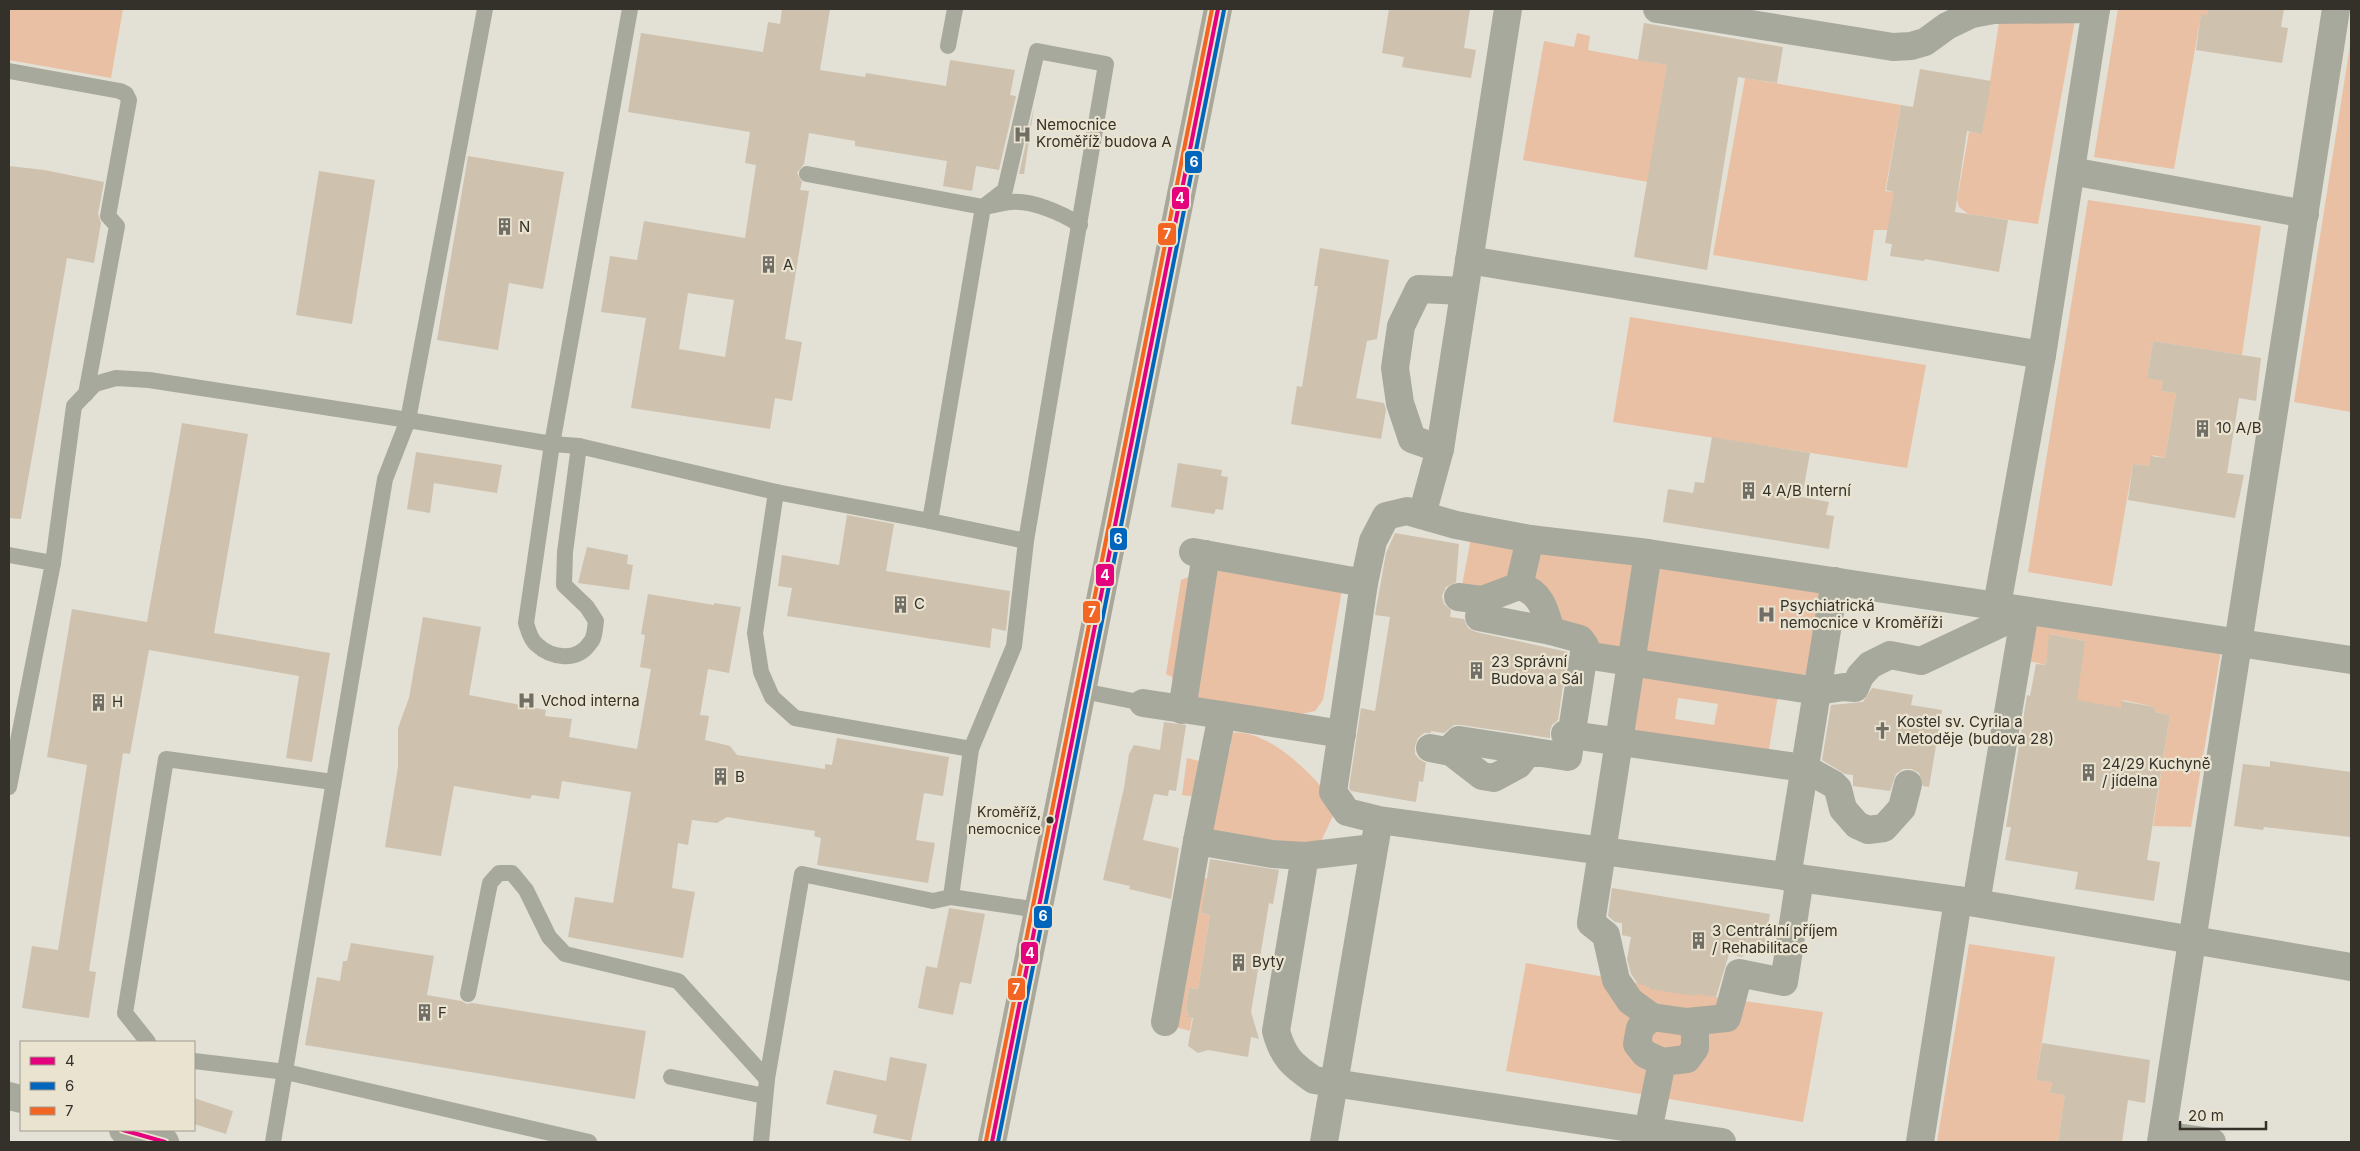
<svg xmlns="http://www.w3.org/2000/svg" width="2360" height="1151" font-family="Inter,sans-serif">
<rect width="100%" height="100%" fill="#e3e0d6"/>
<g fill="#eac0a4" fill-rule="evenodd">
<polygon points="9,9 123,9 111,78 9,60"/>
<polygon points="2118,9 2208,9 2207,15 2201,15 2174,169 2094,157"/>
<polygon points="2076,15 2038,224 1968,214 1959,207 1957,200 1969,132 1982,133 2000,16"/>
<polygon points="1577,33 1590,36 1588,50 1667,65 1648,182 1523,160 1544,41 1574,47"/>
<polygon points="2351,39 2351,412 2294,402"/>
<polygon points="1745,78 1901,105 1885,191 1902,193 1888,230 1874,230 1867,281 1713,255"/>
<polygon points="2088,200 2261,226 2242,355 2153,341 2147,377 2163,381 2161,391 2176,393 2165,458 2153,455 2149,466 2133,464 2112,586 2028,572"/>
<polygon points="1630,317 1926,365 1907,468 1613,422"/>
<polygon points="1471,538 1523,546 1515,578 1461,591"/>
<polygon points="1533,548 1643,565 1629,658 1565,631 1536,588"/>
<polygon points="1192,566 1342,589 1323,700 1315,711 1296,715 1202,701 1174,682 1172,677 1166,674 1181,580 1191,576"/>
<polygon points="1649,566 1828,590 1814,686 1635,660"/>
<polygon points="2038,625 2221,651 2191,827 2153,826 2170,715 2155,712 2155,707 2123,700 2121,708 2070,729 2085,641 2050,634 2046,665 2029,661 2033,631"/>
<path d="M 1633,665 L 1779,689 L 1767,761 L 1621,739 ZM 1678,698 L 1718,704 L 1714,725 L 1675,719 Z"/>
<path d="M 1230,733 C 1269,727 1318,779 1337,807 L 1318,848 L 1207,839 L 1223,751 L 1229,752 L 1231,744 L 1225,743 Z"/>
<polygon points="1187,758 1203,762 1199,797 1182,795"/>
<polygon points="1204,878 1215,881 1201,913 1210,915 1198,989 1189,988 1186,1010 1188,1011 1187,1017 1192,1018 1190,1031 1172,1026"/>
<polygon points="1969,944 2055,957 2036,1080 2052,1082 2050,1093 2065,1095 2058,1142 1937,1142"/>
<polygon points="1526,963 1722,998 1823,1012 1803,1122 1506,1071"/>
</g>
<g fill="#cec1ae" fill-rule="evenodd">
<path d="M 782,9 L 830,9 L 820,70 L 865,77 L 866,73 L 946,86 L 950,60 L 1015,70 L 1010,95 L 1016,96 L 999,170 L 976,166 L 972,191 L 943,186 L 947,161 L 855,146 L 855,141 L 809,133 L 804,164 L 797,173 L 802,182 L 800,190 L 809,191 L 785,339 L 802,342 L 792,401 L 775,398 L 770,429 L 631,408 L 646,318 L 601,312 L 610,256 L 637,260 L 644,221 L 745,238 L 756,165 L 745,163 L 750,132 L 628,112 L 641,33 L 763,52 L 768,22 L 780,24 ZM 688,293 L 734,300 L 725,357 L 679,349 Z"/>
<polygon points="1389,9 1470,9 1464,48 1476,50 1471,78 1402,67 1404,57 1382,53"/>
<polygon points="2208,9 2284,9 2281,27 2288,28 2282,63 2196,50 2201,14 2207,15"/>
<polygon points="1644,23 1783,47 1777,83 1738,77 1707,270 1634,257 1667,65 1638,60"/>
<polygon points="1920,69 1991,81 1982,134 1967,131 1955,212 2008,220 1999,272 1925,259 1924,261 1890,256 1892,244 1885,243 1894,192 1886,190 1901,105 1913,107"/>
<polygon points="1034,107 1024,174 1019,174"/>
<polygon points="468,156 564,172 543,289 509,283 498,350 437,340"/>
<polygon points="9,166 44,170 104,182 98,214 101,223 94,263 67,258 21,519 9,518"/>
<polygon points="319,171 375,180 352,324 296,315"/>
<polygon points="1320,248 1389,260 1377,339 1367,341 1356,398 1384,403 1386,410 1381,439 1291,424 1297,386 1302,387 1318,286 1314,286"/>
<polygon points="2153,341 2261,358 2256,401 2239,398 2227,473 2244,475 2235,518 2128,500 2133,464 2149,466 2151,456 2165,458 2176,393 2161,391 2163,381 2147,378"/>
<polygon points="182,423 248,434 214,633 330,653 312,762 286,758 299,676 149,650 130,754 123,753 89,971 96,972 89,1018 22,1008 32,946 58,950 87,765 47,757 72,609 147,622"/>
<polygon points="1712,437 1810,453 1802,497 1829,502 1826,515 1834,516 1829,549 1663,522 1668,489 1693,493 1695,482 1704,483"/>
<polygon points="416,452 502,465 497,493 434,483 430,513 407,509"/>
<polygon points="1178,463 1222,470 1221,476 1228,477 1223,510 1216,509 1214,514 1171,507"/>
<polygon points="847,515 894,524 886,571 1010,591 1006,631 992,628 990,648 787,616 792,588 778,586 782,555 839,565"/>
<polygon points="1395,533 1459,544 1456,582 1446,587 1442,596 1444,604 1451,610 1450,617 1464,619 1468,628 1476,632 1568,652 1558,720 1552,725 1550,731 1550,738 1461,725 1454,725 1444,733 1431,731 1431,733 1424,733 1418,738 1415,746 1415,754 1419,759 1426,763 1423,782 1419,781 1416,802 1351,791 1349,788 1361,708 1375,711 1390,617 1375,615 1386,553"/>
<polygon points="587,547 628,555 627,564 633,565 629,590 578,583"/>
<polygon points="648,594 714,605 714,603 741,607 729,673 708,669 700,715 709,716 705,740 730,746 737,755 825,769 825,764 832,765 837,738 949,757 943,796 924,793 916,840 935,843 928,883 817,865 821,838 814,836 815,831 727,817 717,823 692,820 688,845 678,843 672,888 695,892 683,958 568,937 575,897 613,903 631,792 562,781 559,799 532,795 530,799 454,786 441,856 385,847 398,767 398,728 409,698 423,617 481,627 469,695 546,710 545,716 572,719 569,737 637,749 651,669 640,667 645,635 641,634"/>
<polygon points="2049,634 2085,641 2077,700 2121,708 2121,701 2155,707 2155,712 2170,715 2147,860 2160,862 2154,901 2075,889 2078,872 2005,860 2011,827 2006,827 2027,695 2030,696 2036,664 2046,665"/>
<polygon points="1872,688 1913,695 1911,705 1942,710 1929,787 1923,786 1919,773 1911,769 1903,769 1896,774 1890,791 1853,786 1853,775 1845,774 1822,760 1831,705 1863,702"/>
<polygon points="1164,722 1186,725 1176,791 1169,790 1168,796 1154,794 1143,840 1179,848 1171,899 1129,889 1130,886 1103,880 1124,788 1129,754 1134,745 1160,750"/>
<polygon points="2270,761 2351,772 2351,837 2264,827 2263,830 2234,826 2243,764 2270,767"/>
<polygon points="1210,859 1279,870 1273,904 1269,903 1251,1012 1259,1039 1251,1037 1248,1057 1208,1050 1198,1053 1188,1046 1193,1018 1187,1017 1188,1011 1186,1010 1189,988 1198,989 1210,915 1201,913"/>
<polygon points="1612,888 1770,914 1764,946 1745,943 1743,957 1729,954 1716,997 1695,994 1695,996 1649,989 1650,987 1638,984 1631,974 1627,959 1631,937 1622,935 1622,923 1615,922 1608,916"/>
<polygon points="949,908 985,914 971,984 960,982 953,1015 918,1008 926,966 937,968"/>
<polygon points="351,943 434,956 427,995 461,1001 467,1004 472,1003 646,1031 635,1099 305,1045 317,977 340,981 343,961 347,961"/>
<polygon points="2042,1043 2150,1060 2145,1103 2128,1100 2122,1142 2058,1142 2065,1095 2050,1093 2052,1082 2036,1080"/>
<polygon points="890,1057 927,1064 911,1141 873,1133 877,1115 826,1104 834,1070 886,1081"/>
<polygon points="194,1098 233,1111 226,1134 194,1124"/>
</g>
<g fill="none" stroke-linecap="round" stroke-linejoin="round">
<g stroke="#a8a99d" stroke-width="16">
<polyline points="948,46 955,9"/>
<polyline points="9,71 120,91 126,94 129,100 108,216 117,226 86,394"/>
<path d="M 807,174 L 983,207 C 992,206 1001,203 1010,202 C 1032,200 1062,213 1080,225"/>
<path d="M 579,446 L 565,552 L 564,585 L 587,607 L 596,621 C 595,627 595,638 590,643 C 577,662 552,659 536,644 C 530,639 528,629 526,623 L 552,444 L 630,9"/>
<polyline points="776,492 755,633 761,672 772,697 795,718 971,749"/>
<polyline points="1026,541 930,521 983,207 1005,190 1037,51 1106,64 1026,541 1014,646 971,749 951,897 1038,910"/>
<polyline points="9,555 53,563 9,787"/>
<polyline points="53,563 74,406 95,384 116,378 149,380 408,420 485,9"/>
<polyline points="1083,691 1143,703"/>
<polyline points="468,994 490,883 499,873 512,873 526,890 549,937 565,954 678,981 767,1079"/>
<polyline points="148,1042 125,1013 166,759 333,782"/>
<polyline points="194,1061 286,1072 589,1142"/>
<polyline points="671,1077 765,1096"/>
<polyline points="273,1142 385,479 408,420 552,444 579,446 776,492 930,521"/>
<polyline points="761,1142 767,1079 802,874 933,901 951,897"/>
</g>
<g stroke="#a8a99d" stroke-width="28">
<polyline points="1657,9 1893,47 1911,46 1925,42 1947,26 1972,14 1994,10 2096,9"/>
<polyline points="2071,171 2305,214"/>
<polyline points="1469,260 2042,355 2096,9"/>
<polyline points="1440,449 1412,439 1400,403 1395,368 1401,326 1419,289 1464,291"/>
<polyline points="1422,515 1440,449 1508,9"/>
<polyline points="1193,552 1364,583"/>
<polyline points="1648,553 1591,923 1606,935 1616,980 1630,1001 1652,1017"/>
<polyline points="1458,597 1482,600 1519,586 1530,539"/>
<polyline points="1482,600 1479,617 1551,631"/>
<polyline points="1997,605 2042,355"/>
<polyline points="1585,655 1817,691 1844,687 1855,688 1860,676 1870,665 1890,655 1921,661 2025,612"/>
<polyline points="2351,660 1648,553 1530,539 1456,525 1407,511 1386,516 1373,541 1364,583 1333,792 1347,812 1379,820 1958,900 2351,967"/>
<polyline points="1143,703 1222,715"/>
<polyline points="1182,710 1206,554"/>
<polyline points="1565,734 1804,768 1833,784 1838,789 1843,809 1857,825 1868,830 1884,828 1902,808 1908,784"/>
<path d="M 1430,748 L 1451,752 L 1482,776 L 1494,778 L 1518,765 L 1529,751 L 1568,757 L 1585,646 L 1580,639 L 1551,631 C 1545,610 1541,592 1519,586"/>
<polyline points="1451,752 1454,745 1459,740 1529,751"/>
<polyline points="1197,841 1222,715 1342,734"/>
<path d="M 1373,848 L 1305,856 L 1276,1031 C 1283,1057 1292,1065 1314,1080 L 1722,1142"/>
<polyline points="1787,877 1835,581"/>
<polyline points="1976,903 2025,612"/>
<polyline points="1165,1022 1197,841 1272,854 1305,856"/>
<polyline points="1687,1022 1727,1018 1739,973 1784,982 1800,878"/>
<polyline points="9,1096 21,1099"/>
<polyline points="123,1130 165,1142"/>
<polyline points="1648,1131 1662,1062 1687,1059 1695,1048 1695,1030 1687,1022 1652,1017 1640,1028 1637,1044 1645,1054 1662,1062"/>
<polyline points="2163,1135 2212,1142"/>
<polyline points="1324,1142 1377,831"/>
<polyline points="1920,1142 1958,900"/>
<polyline points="2161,1142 2336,9"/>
</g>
<polyline stroke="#a8a79a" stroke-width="28" points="992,1142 1218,9"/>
<defs>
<g id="bus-1">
<polyline points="123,1130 165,1142"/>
<polyline points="992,1142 1218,9"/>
</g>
<polyline id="bus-2" points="998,1142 1224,10"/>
<polyline id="bus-3" points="986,1141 1212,9"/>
</defs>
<use href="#bus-1" stroke="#e9e3d0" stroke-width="8"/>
<use href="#bus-2" stroke="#e9e3d0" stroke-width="8"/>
<use href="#bus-3" stroke="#e9e3d0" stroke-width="8"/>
<use href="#bus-1" stroke="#e5007d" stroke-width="4"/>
<use href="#bus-2" stroke="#0065bd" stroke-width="4"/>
<use href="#bus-3" stroke="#f26522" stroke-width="4"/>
</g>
<defs>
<symbol id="hospital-bare" viewBox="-9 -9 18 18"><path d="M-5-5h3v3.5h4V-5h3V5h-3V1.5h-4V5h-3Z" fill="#716e66" stroke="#e9e3d0" stroke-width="2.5" paint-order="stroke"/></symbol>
<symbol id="building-bare" viewBox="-9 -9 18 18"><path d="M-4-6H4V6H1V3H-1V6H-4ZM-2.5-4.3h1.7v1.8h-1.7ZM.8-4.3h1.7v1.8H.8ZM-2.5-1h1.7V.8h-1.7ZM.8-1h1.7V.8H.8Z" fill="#716e66" stroke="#e9e3d0" stroke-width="2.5" paint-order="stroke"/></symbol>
<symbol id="church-bare" viewBox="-9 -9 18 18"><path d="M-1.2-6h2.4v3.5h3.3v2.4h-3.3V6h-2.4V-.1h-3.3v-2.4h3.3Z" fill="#716e66" stroke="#e9e3d0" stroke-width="2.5" paint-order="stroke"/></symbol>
</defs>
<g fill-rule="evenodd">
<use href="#hospital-bare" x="1010" y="122" width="25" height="25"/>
<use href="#building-bare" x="492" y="214" width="25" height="25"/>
<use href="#building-bare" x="756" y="252" width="25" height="25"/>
<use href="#building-bare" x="2190" y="416" width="25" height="25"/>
<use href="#building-bare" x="1736" y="478" width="25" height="25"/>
<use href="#building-bare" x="888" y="592" width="25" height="25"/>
<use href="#hospital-bare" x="1754" y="602" width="25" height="25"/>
<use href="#building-bare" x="1464" y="658" width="25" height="25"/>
<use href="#hospital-bare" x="514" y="688" width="25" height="25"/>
<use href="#building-bare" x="86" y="690" width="25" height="25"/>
<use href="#church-bare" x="1870" y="718" width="25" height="25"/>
<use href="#building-bare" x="2076" y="760" width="25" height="25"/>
<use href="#building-bare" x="708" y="764" width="25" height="25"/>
<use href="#building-bare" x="1686" y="928" width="25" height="25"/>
<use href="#building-bare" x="1226" y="950" width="25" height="25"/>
<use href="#building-bare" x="412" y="1000" width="25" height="25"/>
</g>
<circle fill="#34312a" stroke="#e9e3d0" stroke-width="2" cx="1050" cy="820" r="4.5"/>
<g text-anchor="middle" stroke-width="4.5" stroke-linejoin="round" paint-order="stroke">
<g font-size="14" fill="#34312a" stroke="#e9e3d0" text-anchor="end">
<text x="1041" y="817">Kroměříž,<tspan x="1041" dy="17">nemocnice</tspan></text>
</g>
<g font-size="15" fill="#34312a" stroke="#e9e3d0" text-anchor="start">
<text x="1036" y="130">Nemocnice<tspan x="1036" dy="17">Kroměříž budova A</tspan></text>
<text x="519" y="232">N</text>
<text x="783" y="270">A</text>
<text x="2216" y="433">10 A/B</text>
<text x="1762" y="496">4 A/B Interní</text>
<text x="914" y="609">C</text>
<text x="1780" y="611">Psychiatrická<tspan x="1780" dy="17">nemocnice v Kroměříži</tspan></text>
<text x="1491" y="667">23 Správní<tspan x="1491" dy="17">Budova a Sál</tspan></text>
<text x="541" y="706">Vchod interna</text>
<text x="112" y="707">H</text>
<text x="1897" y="727">Kostel sv. Cyrila a<tspan x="1897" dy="17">Metoděje (budova 28)</tspan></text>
<text x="2102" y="769">24/29 Kuchyně<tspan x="2102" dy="17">/ jídelna</tspan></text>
<text x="735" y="782">B</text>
<text x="1712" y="936">3 Centrální příjem<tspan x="1712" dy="17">/ Rehabilitace</tspan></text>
<text x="1252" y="967">Byty</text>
<text x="438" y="1018">F</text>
</g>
</g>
<g stroke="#e9e3d0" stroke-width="2">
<rect x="1184" y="150" width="19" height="24" rx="5" fill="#0065bd"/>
<rect x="1171" y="186" width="19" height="24" rx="5" fill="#e5007d"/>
<rect x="1157" y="222" width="20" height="24" rx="5" fill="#f26522"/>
<rect x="1109" y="527" width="19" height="24" rx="5" fill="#0065bd"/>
<rect x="1095" y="563" width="20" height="24" rx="5" fill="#e5007d"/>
<rect x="1082" y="600" width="19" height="24" rx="5" fill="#f26522"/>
<rect x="1033" y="905" width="20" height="24" rx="5" fill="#0065bd"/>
<rect x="1020" y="941" width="19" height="24" rx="5" fill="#e5007d"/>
<rect x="1007" y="977" width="19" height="24" rx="5" fill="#f26522"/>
</g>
<g font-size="14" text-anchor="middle" font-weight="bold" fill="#fff">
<text x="1194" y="167">6</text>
<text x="1180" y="203">4</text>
<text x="1167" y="239">7</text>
<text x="1118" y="544">6</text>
<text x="1105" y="580">4</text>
<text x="1092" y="617">7</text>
<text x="1043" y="921">6</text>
<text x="1030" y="958">4</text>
<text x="1016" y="994">7</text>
</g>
<rect width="2360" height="1151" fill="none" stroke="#34312a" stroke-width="20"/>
<rect x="20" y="1041" width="175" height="90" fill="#e9e3d0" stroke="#a19c8e"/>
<rect x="30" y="1057" width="25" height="8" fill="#e5007d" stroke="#a19c8e"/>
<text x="65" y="1066" font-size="15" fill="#34312a">4</text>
<rect x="30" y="1082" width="25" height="8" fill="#0065bd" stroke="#a19c8e"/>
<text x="65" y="1091" font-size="15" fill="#34312a">6</text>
<rect x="30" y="1107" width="25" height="8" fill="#f26522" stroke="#a19c8e"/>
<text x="65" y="1116" font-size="15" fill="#34312a">7</text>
<path d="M2180 1121v8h86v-8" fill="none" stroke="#34312a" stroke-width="2.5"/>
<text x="2188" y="1121" font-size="15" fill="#34312a" stroke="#e9e3d0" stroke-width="4" paint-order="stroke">20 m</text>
</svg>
